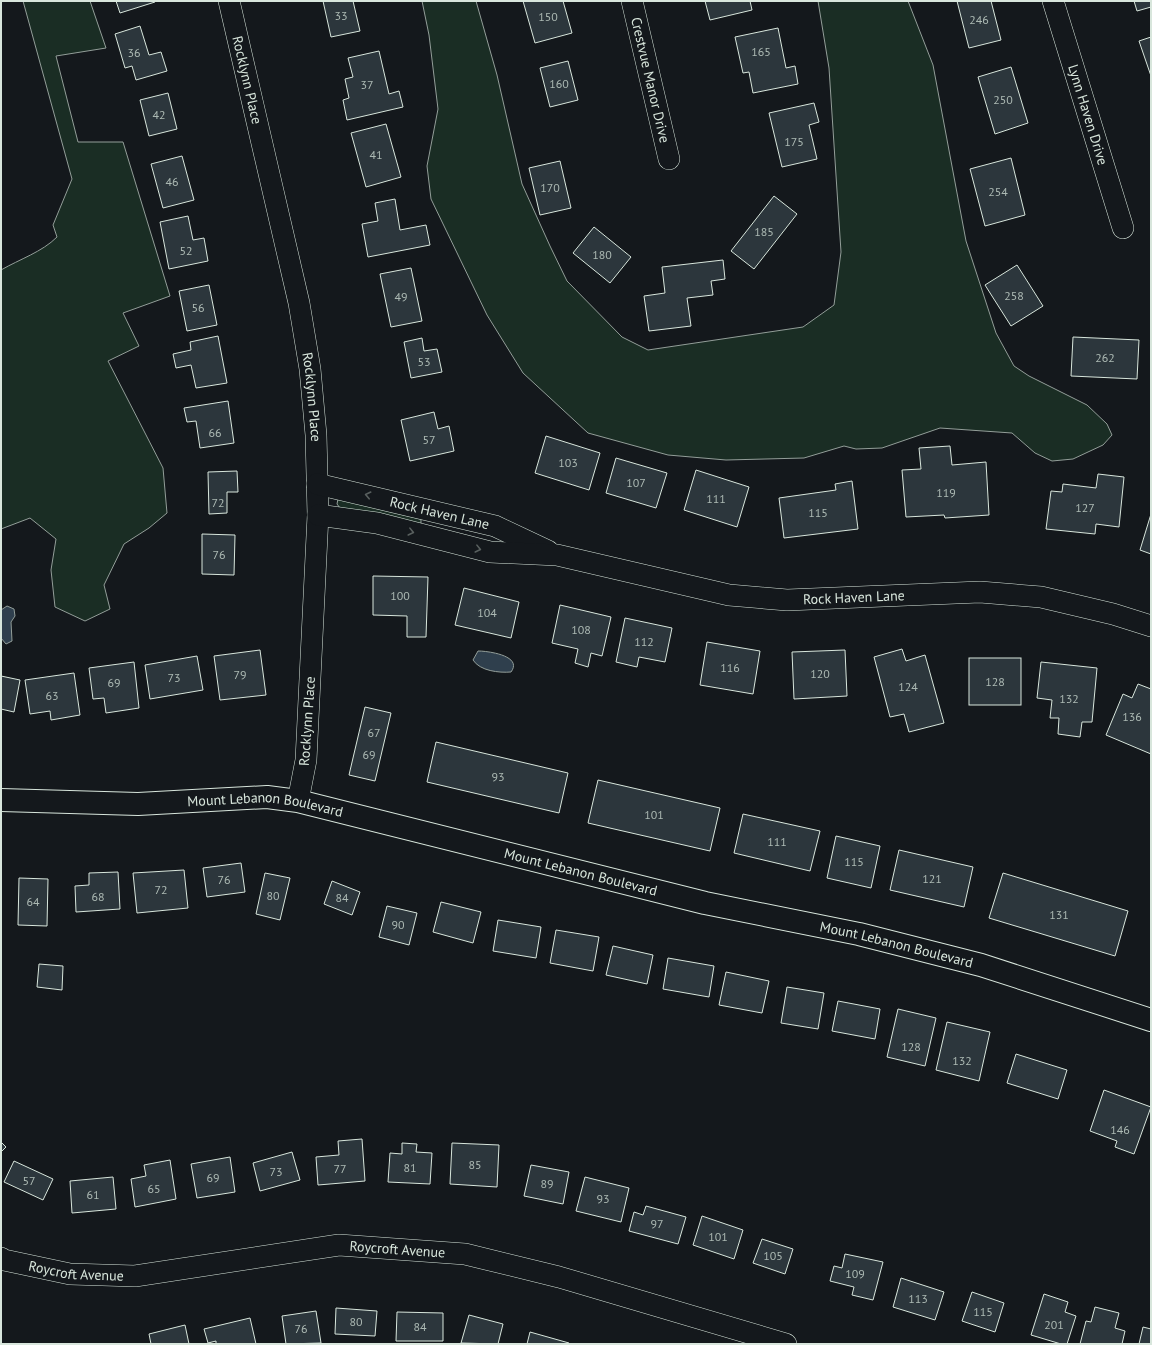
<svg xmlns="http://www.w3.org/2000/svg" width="1152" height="1345" font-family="'PT Sans',sans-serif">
<rect width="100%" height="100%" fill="#14181c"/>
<g fill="#1a2d24" stroke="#939e99">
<path d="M 23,1 L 90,1 L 106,48 L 56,56 L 78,142 L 123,142 L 170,296 L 123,313 L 139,346 L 108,361 L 163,468 L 167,513 L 149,528 L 124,544 L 104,585 L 110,609 L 85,621 L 55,607 L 51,570 L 56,539 L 30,518 L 1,529 L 1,270 C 20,259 42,252 57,237 L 53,225 L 72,179 Z"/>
<polygon points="422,1 476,1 497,75 522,184 550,246 567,281 622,337 648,350 803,327 834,305 841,252 829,68 818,1 908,1 933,65 966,241 996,333 1014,366 1029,376 1087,405 1107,424 1112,435 1103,445 1073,459 1052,461 1035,453 1012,433 940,428 882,448 856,449 844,446 804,458 726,460 668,455 588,433 523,373 487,315 431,199 427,166 438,109 429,35"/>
<polygon points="338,499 421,519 421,523 416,526 340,508 337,504"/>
</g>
<g fill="#2f3f4d" stroke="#939e99">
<polygon points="7,606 14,609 15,616 11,622 12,641 6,644 1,638 1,610"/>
<path d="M 478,651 C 489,651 523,656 511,672 C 499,673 480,671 473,660 Z"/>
</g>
<g fill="#2c363c" stroke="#d8e6dc">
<polygon points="116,1 154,1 155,2 120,13"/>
<polygon points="323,1 353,1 360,31 331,37"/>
<polygon points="523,1 563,1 572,33 535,43"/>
<polygon points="705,1 750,1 752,10 710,20"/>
<polygon points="957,1 991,1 1001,40 969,48"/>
<polygon points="1134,1 1151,1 1151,7 1137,11"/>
<polygon points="140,26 149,55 161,52 167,71 136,80 132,66 125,68 115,34"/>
<polygon points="778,28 786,68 795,66 798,84 753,93 749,72 743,73 735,37"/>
<polygon points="1151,37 1151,76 1139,41"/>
<polygon points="379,51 389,94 399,91 403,107 347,120 343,100 349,98 345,79 353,77 348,58"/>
<polygon points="568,61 578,100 550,107 540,68"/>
<polygon points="1011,67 1028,123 995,134 978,77"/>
<polygon points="168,93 177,129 149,136 140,100"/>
<polygon points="814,103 819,122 809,125 817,159 782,167 769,113"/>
<polygon points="386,124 401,177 366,187 351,133"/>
<polygon points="182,156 194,200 163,208 151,164"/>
<polygon points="1011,158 1025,215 985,226 970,169"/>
<polygon points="560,161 571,208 540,215 529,168"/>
<polygon points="774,196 797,214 754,269 731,251"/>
<polygon points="395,199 400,230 426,225 430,245 368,257 362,224 378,221 375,203"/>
<polygon points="188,216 193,240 204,238 208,261 169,269 160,222"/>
<polygon points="594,227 631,257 610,283 573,253"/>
<polygon points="723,260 725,279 711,281 713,295 687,298 691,326 649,331 644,296 665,293 662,267"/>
<polygon points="1017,265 1043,306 1011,326 985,285"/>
<polygon points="411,268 422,321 391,327 380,274"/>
<polygon points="209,285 217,325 187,331 179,291"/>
<polygon points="218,336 227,383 196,388 191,365 176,368 173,354 191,350 190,342"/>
<polygon points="1073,337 1139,340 1137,379 1071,376"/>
<polygon points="422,338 424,351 437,349 442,372 411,378 404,342"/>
<polygon points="228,401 234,443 200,448 196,421 187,422 184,408"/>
<polygon points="434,412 438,429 449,426 454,451 410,461 401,420"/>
<polygon points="546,436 600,453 589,490 535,473"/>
<polygon points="950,446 952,465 986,462 989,515 945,518 944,515 906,517 902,470 921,469 919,448"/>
<polygon points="616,458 667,473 656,508 606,493"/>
<polygon points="696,470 749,487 737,527 684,510"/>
<polygon points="237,471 238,492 227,492 227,513 209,514 208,472"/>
<polygon points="1098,474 1124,477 1119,527 1096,524 1095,534 1046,529 1051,491 1062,492 1063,484 1096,488"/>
<polygon points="852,481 858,529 784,538 779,498 836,490 835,484"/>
<polygon points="1151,514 1151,554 1140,550"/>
<polygon points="202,534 235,535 234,575 202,574"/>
<polygon points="373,576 428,577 426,637 407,637 407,616 373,615"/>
<polygon points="464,588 519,602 511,638 455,625"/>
<polygon points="560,605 611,617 602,656 591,653 588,667 575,663 578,649 552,643"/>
<polygon points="625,618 672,628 665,662 639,657 637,667 616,662"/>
<polygon points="707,642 760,651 753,694 700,685"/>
<polygon points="902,649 906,661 925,655 944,723 909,732 904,714 890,717 874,657"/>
<polygon points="260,650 266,695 220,700 214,656"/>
<polygon points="845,650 847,696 794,699 792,652"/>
<polygon points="197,656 203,690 150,699 145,665"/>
<rect x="969" y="658" width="52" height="47"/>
<polygon points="134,662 139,708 106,713 104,698 93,699 89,668"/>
<polygon points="1041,662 1097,668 1092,722 1082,722 1080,737 1058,734 1059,718 1050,718 1052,700 1037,698"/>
<polygon points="74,673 80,715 51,720 50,711 30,714 25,680"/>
<polygon points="1,676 20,680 14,712 1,709"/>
<polygon points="1138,684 1151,689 1151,754 1106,735 1123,694 1132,698"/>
<polygon points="365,707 391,713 375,781 349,775"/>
<polygon points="436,742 568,773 559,813 427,782"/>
<polygon points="598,780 720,808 710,851 588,823"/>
<polygon points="743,814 820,831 810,871 734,853"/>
<polygon points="836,836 880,846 871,888 827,878"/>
<polygon points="899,850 973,867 964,907 890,890"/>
<polygon points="241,863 245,892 207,897 203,868"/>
<polygon points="184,870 188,908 137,913 133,873"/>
<polygon points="118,872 120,909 76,912 75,886 89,885 89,873"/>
<polygon points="265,873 290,878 280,920 256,914"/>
<polygon points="1003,873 1128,911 1115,956 989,918"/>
<polygon points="19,878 48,879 47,926 18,925"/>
<polygon points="332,881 360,892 352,915 324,904"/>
<polygon points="441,902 481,912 473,943 433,932"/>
<polygon points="387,906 417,913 409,945 379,937"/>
<polygon points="498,920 541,927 536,958 493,951"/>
<polygon points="556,930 599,937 593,971 550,963"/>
<polygon points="613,946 653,955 647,984 606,975"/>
<polygon points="668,958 714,966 709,997 663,989"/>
<polygon points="39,964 63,966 62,990 37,987"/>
<polygon points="726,972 769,981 762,1013 719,1005"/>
<polygon points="787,987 824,993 818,1029 781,1023"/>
<polygon points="838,1001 880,1009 875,1039 832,1031"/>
<polygon points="898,1009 936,1018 925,1066 887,1057"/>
<polygon points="947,1022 990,1032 979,1081 936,1070"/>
<polygon points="1016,1054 1067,1070 1058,1099 1007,1083"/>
<polygon points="1104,1090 1151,1107 1134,1154 1115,1147 1117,1141 1090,1131"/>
<polygon points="362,1139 365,1181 318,1185 316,1157 339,1155 338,1141"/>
<polygon points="1,1142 6,1147 1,1152"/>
<polygon points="402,1143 417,1144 416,1152 432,1153 430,1184 388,1182 390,1153 402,1154"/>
<polygon points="452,1143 499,1145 497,1187 450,1184"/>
<polygon points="292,1152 300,1180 260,1191 253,1163"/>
<polygon points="230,1157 235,1192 197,1198 191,1164"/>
<polygon points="170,1160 176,1199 135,1207 131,1179 146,1176 144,1165"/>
<polygon points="14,1161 53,1179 43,1200 4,1182"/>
<polygon points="531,1165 569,1172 563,1204 524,1196"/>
<polygon points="113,1177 116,1209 72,1213 70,1181"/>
<polygon points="585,1177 629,1188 621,1222 576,1211"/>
<polygon points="646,1206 686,1217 678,1244 629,1231 634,1212 643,1215"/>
<polygon points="702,1216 743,1230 734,1259 693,1245"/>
<polygon points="762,1239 793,1249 785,1274 753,1263"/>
<polygon points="845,1254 883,1262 873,1300 852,1295 854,1287 830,1281 834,1266 842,1268"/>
<polygon points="901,1278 944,1292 935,1320 893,1307"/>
<polygon points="972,1292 1004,1303 995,1332 962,1321"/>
<polygon points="1044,1294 1068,1302 1065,1312 1076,1316 1067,1344 1061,1344 1031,1335"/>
<polygon points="1095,1307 1119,1313 1115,1328 1125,1331 1122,1344 1080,1344 1086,1321 1091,1322"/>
<polygon points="336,1308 377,1311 375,1336 335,1334"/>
<polygon points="316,1311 321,1343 286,1344 282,1316"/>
<polygon points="397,1312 443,1313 443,1341 396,1341"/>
<polygon points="469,1315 503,1324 498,1344 461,1343"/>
<polygon points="250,1318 256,1344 216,1344 216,1341 208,1343 204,1329"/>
<polygon points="185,1325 189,1344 151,1344 149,1334"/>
<polygon points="1143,1327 1151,1329 1151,1344 1139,1344"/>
<polygon points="530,1332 569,1343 569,1344 527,1344"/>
</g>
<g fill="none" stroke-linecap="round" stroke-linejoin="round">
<defs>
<g id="minor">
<path id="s1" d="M 229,1 L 299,303 L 310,369 L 316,435 L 318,515 L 306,760 L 298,801"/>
<path id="s2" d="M 632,1 L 669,159"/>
<path id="s3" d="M 1053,1 L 1123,228"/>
<path id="s4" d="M 317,484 L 495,526 L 548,551"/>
<path id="s5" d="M 318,515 L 377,523 L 490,552 L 557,555 L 729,595 L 787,600 L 980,592 L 1041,597 L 1113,614 L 1151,626"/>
<path id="s6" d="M 1,1258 L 4,1260 L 70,1274 L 135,1276 L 339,1245 L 465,1254 L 559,1277 L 786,1344"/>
</g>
<g id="tertiary">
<path id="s7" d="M 1,800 L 138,804 L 267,797 L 298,801 L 705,903 L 859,934 L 981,965 L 1151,1020"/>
</g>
</defs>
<use href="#minor" stroke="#d8e6dc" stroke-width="22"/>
<use href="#tertiary" stroke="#d8e6dc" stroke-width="24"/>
<use href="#minor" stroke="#14181c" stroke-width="21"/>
<use href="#tertiary" stroke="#14181c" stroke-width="22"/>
</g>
<defs><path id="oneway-chevron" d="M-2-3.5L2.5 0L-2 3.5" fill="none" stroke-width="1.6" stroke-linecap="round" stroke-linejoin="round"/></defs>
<g stroke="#59605f">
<use href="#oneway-chevron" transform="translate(368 495) rotate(-167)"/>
<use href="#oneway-chevron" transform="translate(411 532) rotate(14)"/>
<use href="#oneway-chevron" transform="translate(478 549) rotate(14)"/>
</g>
<g text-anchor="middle" stroke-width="3" stroke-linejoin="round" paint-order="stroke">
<g font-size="12" fill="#adbab4">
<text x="341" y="20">33</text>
<text x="548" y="21">150</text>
<text x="979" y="24">246</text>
<text x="761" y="56">165</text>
<text x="134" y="57">36</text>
<text x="559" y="88">160</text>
<text x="367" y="89">37</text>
<text x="1003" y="104">250</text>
<text x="159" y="119">42</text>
<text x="794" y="146">175</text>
<text x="376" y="159">41</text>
<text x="172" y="186">46</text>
<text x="550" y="192">170</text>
<text x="998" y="196">254</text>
<text x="764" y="236">185</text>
<text x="186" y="255">52</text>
<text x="602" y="259">180</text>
<text x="1014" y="300">258</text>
<text x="401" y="301">49</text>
<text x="198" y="312">56</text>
<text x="1105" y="362">262</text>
<text x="424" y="366">53</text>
<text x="215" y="437">66</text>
<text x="429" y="444">57</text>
<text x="568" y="467">103</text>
<text x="636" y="487">107</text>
<text x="946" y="497">119</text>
<text x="716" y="503">111</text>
<text x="218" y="507">72</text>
<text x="1085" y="512">127</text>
<text x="818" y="517">115</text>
<text x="219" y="559">76</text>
<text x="400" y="600">100</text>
<text x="487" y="617">104</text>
<text x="581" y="634">108</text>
<text x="644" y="646">112</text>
<text x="730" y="672">116</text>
<text x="820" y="678">120</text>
<text x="240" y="679">79</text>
<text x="174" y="682">73</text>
<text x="995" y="686">128</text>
<text x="114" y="687">69</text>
<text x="908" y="691">124</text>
<text x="52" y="700">63</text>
<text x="1069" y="703">132</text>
<text x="1132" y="721">136</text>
<text x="374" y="737">67</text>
<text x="369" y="759">69</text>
<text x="498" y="781">93</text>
<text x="654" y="819">101</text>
<text x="777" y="846">111</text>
<text x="854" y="866">115</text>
<text x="932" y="883">121</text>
<text x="224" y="884">76</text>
<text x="161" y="894">72</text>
<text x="273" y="900">80</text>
<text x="98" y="901">68</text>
<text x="342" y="902">84</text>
<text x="33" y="906">64</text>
<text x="1059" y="919">131</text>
<text x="398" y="929">90</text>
<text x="911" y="1051">128</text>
<text x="962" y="1065">132</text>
<text x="1120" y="1134">146</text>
<text x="475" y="1169">85</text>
<text x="410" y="1172">81</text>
<text x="340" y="1173">77</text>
<text x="276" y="1176">73</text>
<text x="213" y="1182">69</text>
<text x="29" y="1185">57</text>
<text x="547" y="1188">89</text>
<text x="154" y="1193">65</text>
<text x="93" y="1199">61</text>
<text x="603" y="1203">93</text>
<text x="657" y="1228">97</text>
<text x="718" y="1241">101</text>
<text x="773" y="1260">105</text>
<text x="855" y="1278">109</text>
<text x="918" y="1303">113</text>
<text x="983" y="1316">115</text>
<text x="356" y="1326">80</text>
<text x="1054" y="1329">201</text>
<text x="420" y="1331">84</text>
<text x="301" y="1333">76</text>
</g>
<g font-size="14" fill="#d8e6dc" stroke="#14181c">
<text dy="5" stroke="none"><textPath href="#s1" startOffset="81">Rocklynn Place</textPath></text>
<text dy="5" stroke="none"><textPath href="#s2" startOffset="81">Crestvue Manor Drive</textPath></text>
<text dy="5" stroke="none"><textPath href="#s3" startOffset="119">Lynn Haven Drive</textPath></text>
<text dy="5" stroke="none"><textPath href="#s1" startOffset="405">Rocklynn Place</textPath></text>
<text dy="5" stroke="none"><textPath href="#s4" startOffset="126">Rock Haven Lane</textPath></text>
<text dy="5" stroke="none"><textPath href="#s5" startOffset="545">Rock Haven Lane</textPath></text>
<text transform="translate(307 721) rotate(-86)" y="5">Rocklynn Place</text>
<text dy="5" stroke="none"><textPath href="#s7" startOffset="265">Mount Lebanon Boulevard</textPath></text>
<text dy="5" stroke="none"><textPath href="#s7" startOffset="589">Mount Lebanon Boulevard</textPath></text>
<text dy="5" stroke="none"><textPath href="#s7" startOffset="913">Mount Lebanon Boulevard</textPath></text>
<text dy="5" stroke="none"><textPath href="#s6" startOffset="401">Roycroft Avenue</textPath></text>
<text dy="5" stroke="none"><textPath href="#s6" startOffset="77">Roycroft Avenue</textPath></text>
</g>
</g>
<rect width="1152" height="1345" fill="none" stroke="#d8e6dc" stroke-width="4"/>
</svg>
